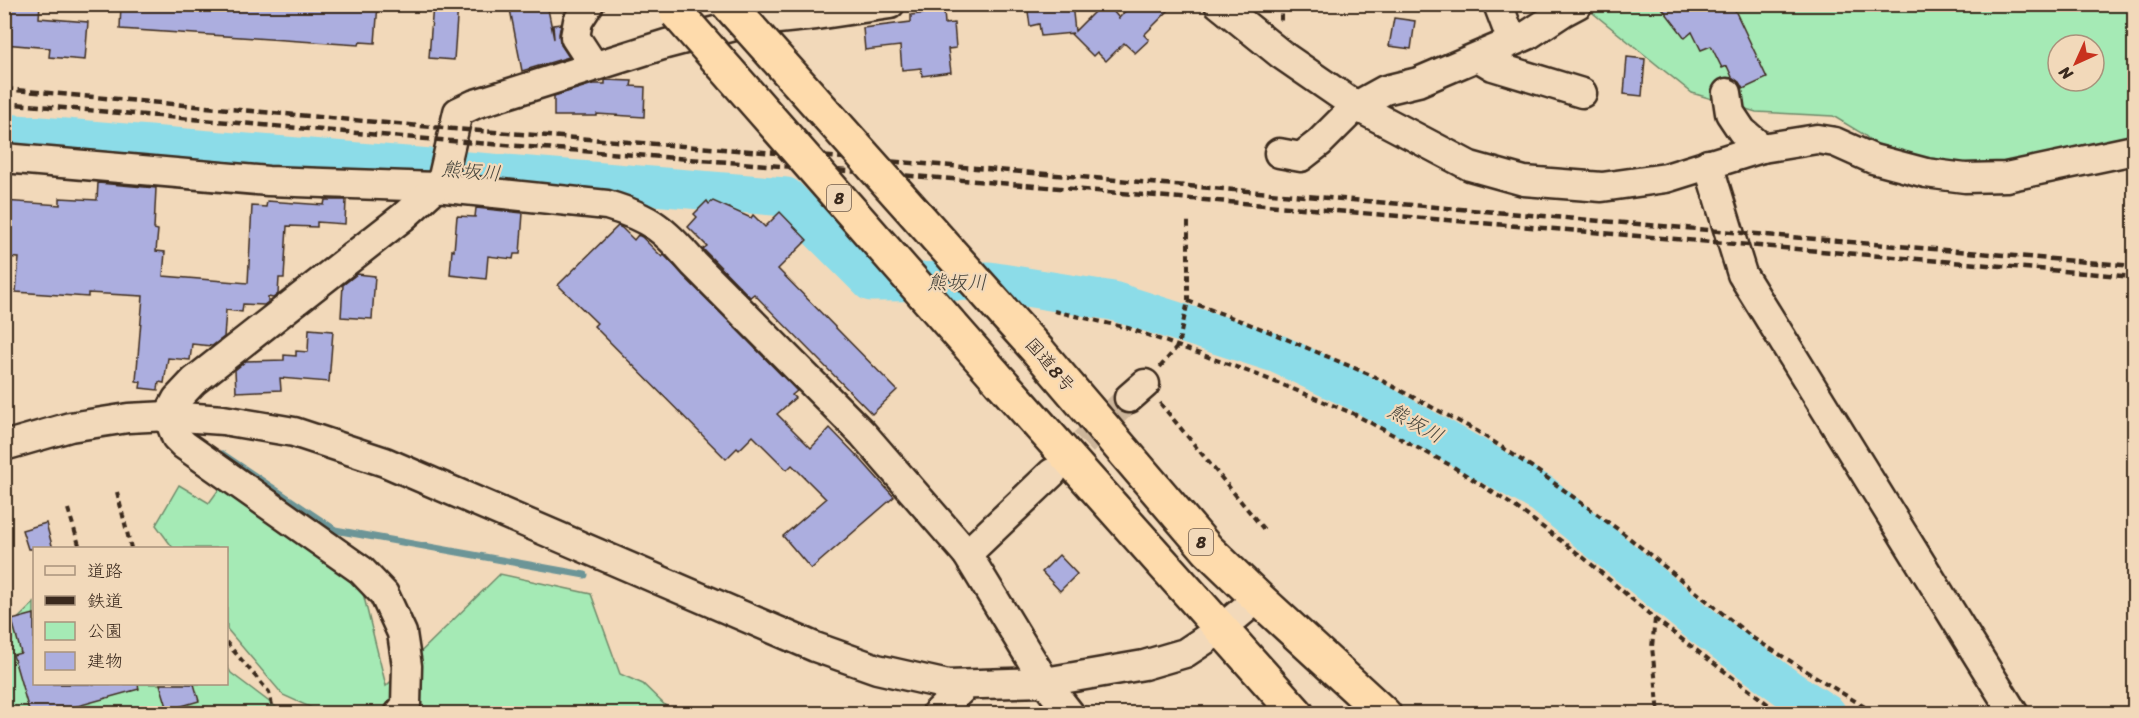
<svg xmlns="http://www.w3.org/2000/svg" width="2139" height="718" font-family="Sriracha,'Klee One',sans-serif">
<rect width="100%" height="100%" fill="#f2d9ba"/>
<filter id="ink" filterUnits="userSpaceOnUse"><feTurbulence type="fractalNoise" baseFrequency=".0167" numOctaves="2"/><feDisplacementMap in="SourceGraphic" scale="12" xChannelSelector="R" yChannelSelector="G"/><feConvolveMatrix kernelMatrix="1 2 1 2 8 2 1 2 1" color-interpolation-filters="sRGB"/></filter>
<g filter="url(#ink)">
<g fill="#a5eab5" stroke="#708a6a" stroke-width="1.5" fill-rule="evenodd">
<path d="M 1583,5 L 2134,5 L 2134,141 L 2040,159 L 1975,166 L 1885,153 L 1863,134 L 1833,116 L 1756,112 L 1692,93 ZM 2058,45 L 2094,45 L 2094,81 L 2058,81 Z"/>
<polygon points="179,485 209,503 222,485 360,581 386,686 500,574 591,594 620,674 643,684 673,713 323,713 283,695 227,629 226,548 173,548 156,525"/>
<polygon points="34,603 34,684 226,684 227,666 231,673 284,713 5,713 4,632"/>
</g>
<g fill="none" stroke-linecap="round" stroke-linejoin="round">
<polyline stroke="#6c9597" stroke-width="7" points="222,454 335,530 585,575"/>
<polyline stroke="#8cdce8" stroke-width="39" points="4,133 786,197 871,282 989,281 1113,301 1278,354 1361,393 1542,494 1700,624 1791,691 1827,714"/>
</g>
<g fill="#acaedf" stroke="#3b2a1e" stroke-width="1.5">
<polygon points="4,4 40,4 39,18 88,22 85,60 49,57 50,48 4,44"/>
<polygon points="121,4 378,4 375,43 360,42 359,45 120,29"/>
<polygon points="433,4 458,4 454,60 429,58"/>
<polygon points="509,4 547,4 554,39 553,25 561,24 559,34 561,45 569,57 522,71"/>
<polygon points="1027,4 1072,4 1075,31 1102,4 1107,4 1119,18 1132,4 1175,4 1144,35 1149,40 1135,53 1124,43 1106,61 1097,52 1093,56 1071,34 1073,33 1041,36 1039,24 1030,26"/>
<polygon points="1659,4 1732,4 1767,78 1743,89 1739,82 1732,77 1727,66 1722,68 1711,46 1701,50 1692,32 1685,38"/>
<polygon points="944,11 945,24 954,23 956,48 948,49 951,72 922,76 921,68 902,70 900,46 865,50 863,28 911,22 911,15"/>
<polygon points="1394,18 1415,21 1411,49 1389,46"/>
<polygon points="1627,57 1645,59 1642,96 1624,94"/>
<polygon points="605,80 632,81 631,86 645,87 644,117 597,114 597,116 554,116 554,96 593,84 605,84"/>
<polygon points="98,183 156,188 154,229 158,230 156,251 165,252 163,276 248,283 252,206 266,207 267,201 324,205 325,200 346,200 345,224 317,222 317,227 287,226 284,278 279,278 278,294 273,298 268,297 268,302 264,305 243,304 242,312 226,310 224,337 212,346 192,344 190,360 168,358 164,383 159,382 158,390 140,388 141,382 136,381 143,296 88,293 88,297 16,292 19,258 4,257 4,201 60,205 60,198 97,200"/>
<polygon points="707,201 709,204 713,201 751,218 753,215 765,227 780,212 807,240 778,269 897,390 872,414 754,294 750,297 703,249 707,246 688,227 697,217 694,214"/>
<polygon points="476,208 523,213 520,254 514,254 513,259 488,256 486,279 450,275 452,250 454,251 457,216 475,217"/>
<polygon points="618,226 622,228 634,240 638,235 642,237 662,257 664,255 797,391 792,395 795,398 777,414 811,448 830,428 862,461 894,497 811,569 783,536 826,499 792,465 787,470 753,436 739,450 737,448 726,459 594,326 597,323 558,285"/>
<polygon points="357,274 375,276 372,319 341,317 343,285"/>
<polygon points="309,329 333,331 329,382 280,378 281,390 236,392 235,370 246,361 284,360 284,355 296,356 296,351 308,352"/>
<polygon points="46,523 53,549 28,549 22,530"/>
<polygon points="1059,555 1077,574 1060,591 1042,572"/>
<polygon points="34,614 34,684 138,684 139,689 49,714 30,714 13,655 21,653 12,620"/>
<polygon points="160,684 194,684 199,701 168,710"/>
</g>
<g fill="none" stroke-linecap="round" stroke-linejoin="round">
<polyline stroke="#cdb69b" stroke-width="28" stroke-dasharray="28 14" stroke-linecap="butt" points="1053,472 1129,398"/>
<defs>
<g id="minor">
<polyline points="589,4 578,21 575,37 594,66"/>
<polyline points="1219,4 1282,55 1356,106 1470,166 1524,181 1602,187 1666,178 1762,148 1817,139 1835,142 1873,159 1926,173 1965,178 2006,177 2134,150"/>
<polyline points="1498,4 1512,41"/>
<polyline points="1478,57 1493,66 1582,93"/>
<polyline points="1727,93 1730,113 1742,131 1762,148"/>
<polyline points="1279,153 1301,157 1319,143 1356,106 1385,90 1418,82 1528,35 1563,12 1578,4"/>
<path d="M 4,158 L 268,181 L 436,187 L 607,205 C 651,218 665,230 694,264 L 863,434 L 967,554 L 1045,682 L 1070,714"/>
<polyline points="1708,164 1742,274 2014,714"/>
<polyline points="1129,398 1145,384"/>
<polyline points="4,446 70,427 128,418 168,416 223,420 294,432 385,462 815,647 877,669 948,685 1045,682 1144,665 1185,653 1221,629 1258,598"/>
<polyline points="967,554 1052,473"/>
<polyline points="399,714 406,705 407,666 402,633 384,594 361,570 184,445 176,437 168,416 177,399 194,381 403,217 436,187 443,177 458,112 475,104 666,44 750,22 816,15 890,4"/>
<polyline points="936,714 966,685"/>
</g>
<g id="highway">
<polyline points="1039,352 1208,550 1258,598 1384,714"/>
<polyline points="1001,382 1297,714"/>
</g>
</defs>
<use href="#minor" stroke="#3b2a1e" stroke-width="33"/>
<use href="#highway" stroke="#3b2a1e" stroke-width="38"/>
<g stroke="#3b2a1e" stroke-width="4" stroke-dasharray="6 4.5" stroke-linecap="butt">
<polyline points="1281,4 1281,22"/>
<polyline points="1188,301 1265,330 1373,376 1477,431 1532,467 1623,533 1753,638 1876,714"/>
<polyline points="1054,311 1128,328 1258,375 1352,413 1452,466 1517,508 1584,558 1655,619 1781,714"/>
<polyline points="1160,367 1178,346 1188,301 1188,220"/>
<polyline points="1160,403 1266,532"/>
<polyline points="117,492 131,548"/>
<polyline points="68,509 80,548"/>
<polyline points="1655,619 1652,647 1659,714"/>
<polyline points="226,642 269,692 274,714"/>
</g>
<use href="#minor" stroke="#f2d9ba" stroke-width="28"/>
<use href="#highway" stroke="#fedbac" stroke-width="33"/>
<g stroke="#3b2a1e" stroke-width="4.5" stroke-dasharray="9 4.5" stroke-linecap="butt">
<polyline points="4,89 454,129 939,165 2134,266"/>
<polyline points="4,103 451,141 939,178 2134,277"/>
</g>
<defs>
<g id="highway-bridge">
<polyline points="728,4 1039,352"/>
<polyline points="677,13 1001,382"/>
</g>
</defs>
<use href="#highway-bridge" stroke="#3b2a1e" stroke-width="38" stroke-linecap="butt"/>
<use href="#highway-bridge" stroke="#fedbac" stroke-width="33"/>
</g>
</g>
<g text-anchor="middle" stroke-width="4.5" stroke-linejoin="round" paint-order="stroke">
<g fill="#f2d9ba" stroke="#725e4d" stroke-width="1.5">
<rect x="827" y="185" width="24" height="26" rx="4.5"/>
<rect x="1189" y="529" width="24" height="26" rx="4.5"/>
</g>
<g font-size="16" font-weight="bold" fill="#3b2a1e">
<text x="839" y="204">8</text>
<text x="1201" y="548">8</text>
</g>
<g font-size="18" fill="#3b2a1e" stroke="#f2d9ba">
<text transform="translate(1050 365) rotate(49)" y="6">国道8号</text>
</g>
<g font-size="20" font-style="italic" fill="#47453c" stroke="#f2d9ba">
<text transform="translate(471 171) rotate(5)" y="7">熊坂川</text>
<text x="957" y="289">熊坂川</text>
<text transform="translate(1416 423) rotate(29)" y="7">熊坂川</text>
</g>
</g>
<rect width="2139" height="718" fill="none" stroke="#f2d9ba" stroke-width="24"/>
<rect x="12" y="12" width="2115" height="694" fill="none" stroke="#3b2a1e" stroke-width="2" filter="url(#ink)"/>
<rect x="33" y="547" width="195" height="138" fill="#f2d9ba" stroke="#a9937c" stroke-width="1.5"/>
<rect x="45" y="566" width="30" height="9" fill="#f2d9ba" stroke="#a9937c" stroke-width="1.5"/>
<text x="87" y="577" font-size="18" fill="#3b2a1e">道路</text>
<rect x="45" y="596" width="30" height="9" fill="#3b2a1e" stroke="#a9937c" stroke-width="1.5"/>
<text x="87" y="607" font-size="18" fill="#3b2a1e">鉄道</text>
<rect x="45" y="622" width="30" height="18" fill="#a5eab5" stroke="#a9937c" stroke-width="1.5"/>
<text x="87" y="637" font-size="18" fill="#3b2a1e">公園</text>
<rect x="45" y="652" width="30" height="18" fill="#acaedf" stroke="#a9937c" stroke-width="1.5"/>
<text x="87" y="667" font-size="18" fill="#3b2a1e">建物</text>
<g transform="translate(2076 63) rotate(225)"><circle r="28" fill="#f2d9ba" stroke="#a9937c" stroke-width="1.5"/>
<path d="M0-4.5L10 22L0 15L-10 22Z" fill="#c8321e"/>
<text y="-9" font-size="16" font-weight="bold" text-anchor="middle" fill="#3b2a1e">N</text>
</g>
</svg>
